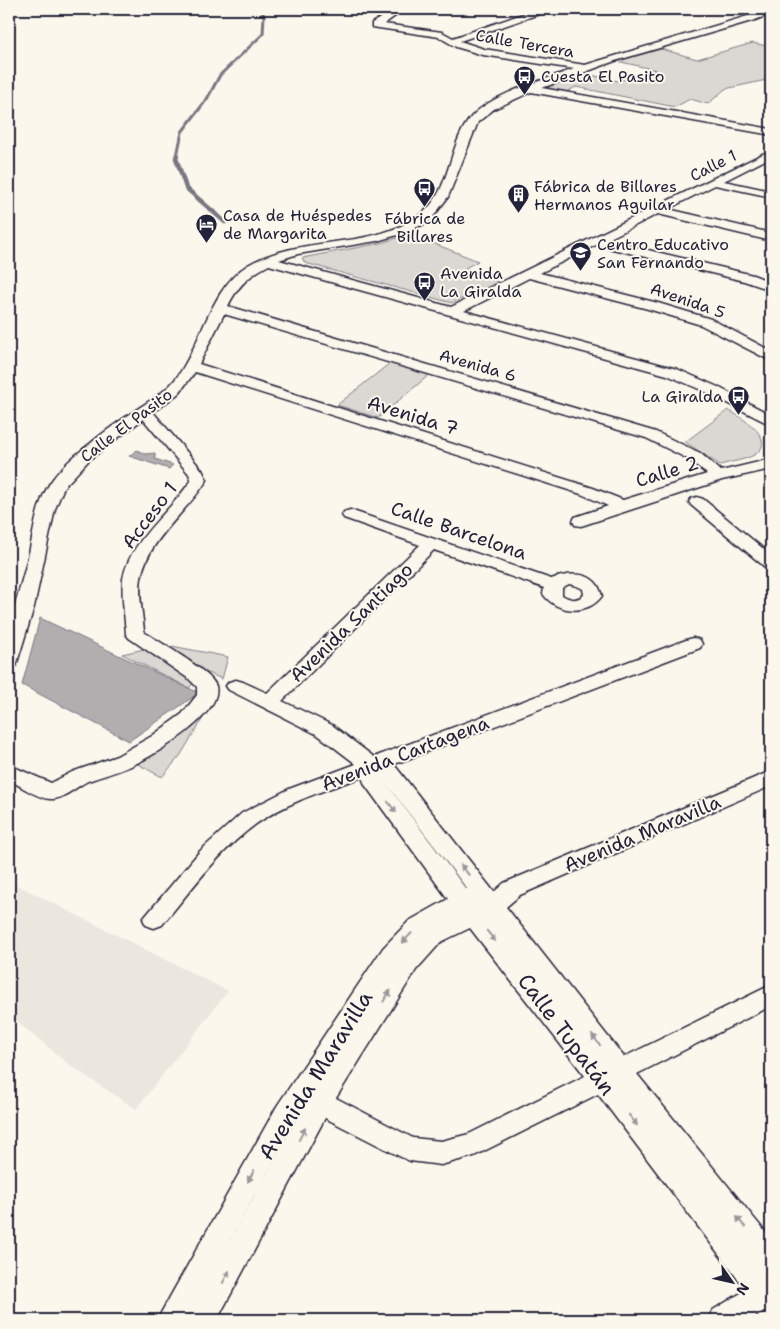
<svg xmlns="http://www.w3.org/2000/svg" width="780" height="1329" font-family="'Shantell Sans',sans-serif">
<rect width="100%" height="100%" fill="#fbf7ec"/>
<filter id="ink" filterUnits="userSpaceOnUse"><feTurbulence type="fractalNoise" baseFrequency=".02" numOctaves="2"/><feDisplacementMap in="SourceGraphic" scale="10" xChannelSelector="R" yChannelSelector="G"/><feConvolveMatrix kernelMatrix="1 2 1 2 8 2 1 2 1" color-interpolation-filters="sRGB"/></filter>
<g filter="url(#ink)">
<polygon fill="#ebe7df" points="9,881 228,991 136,1109 72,1067 9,1015"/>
<g fill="#dbd8d3" stroke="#7e7d87">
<polygon points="753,43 771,47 771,79 725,89 708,104 690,99 675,107 576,87 564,93 546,87 582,73 618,81 656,70 617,61 661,49 697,59"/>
<polygon points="410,234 478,261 465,268 498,282 452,303 305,263 302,258 381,243"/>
<polygon points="390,363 429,375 378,418 337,405"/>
<path d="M 728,410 C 739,416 780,439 754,455 C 745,460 730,462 720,465 L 685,442 Z"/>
<polygon points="172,646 228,657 222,679 189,665 168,649"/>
<polygon points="144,649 164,659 192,680 192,685 189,688 122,654"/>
<polygon points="206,713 180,756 162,777 134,762"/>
</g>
<g fill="#b1aeb0" stroke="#787681">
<polygon points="137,450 145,454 155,453 155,459 173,465 169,469 129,456"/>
<polygon points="40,618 199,693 129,741 22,685"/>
</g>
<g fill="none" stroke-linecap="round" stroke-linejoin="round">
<polyline stroke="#787681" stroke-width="3" points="177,156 182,132 207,99 220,75 263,34 264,16 261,9"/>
<polyline stroke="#787681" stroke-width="4.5" points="177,154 176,158 186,188 225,222"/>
<defs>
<g id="minor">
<path d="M 395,9 L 405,9 L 384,24 L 442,32 L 453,38 L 537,9 L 549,9 L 548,11 L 460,41 L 484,49 L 585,65 L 771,9 L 771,14 L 755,20 L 615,61 L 542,88 L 771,129 L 771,135 L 531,92 L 494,109 L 478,122 L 448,197 L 433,217 L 424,224 L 401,234 L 377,241 L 298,254 L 279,260 L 451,307 L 771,150 L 771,157 L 724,181 L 771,191 L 771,197 L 715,185 L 668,209 L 771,233 L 771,241 L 658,214 L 606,240 L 753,275 L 771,282 L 771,290 L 744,281 L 596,245 L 540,273 L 658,303 L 711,319 L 771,351 L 771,361 L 701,325 L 648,309 L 529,278 L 464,311 L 677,369 L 718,387 L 771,415 L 771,425 L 708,393 L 667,375 L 269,265 C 249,275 237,287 228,306 L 656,432 L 700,453 L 721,471 L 771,459 L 771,469 L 722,480 L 581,526 L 575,525 L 573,521 L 575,517 L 608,506 L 581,494 L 195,372 L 179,393 L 153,412 L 202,470 L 207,480 C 187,512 148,539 141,578 C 138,595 143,614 144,632 C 158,641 212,672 216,686 C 223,715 153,756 131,766 C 117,772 102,776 88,781 C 77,786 63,800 50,799 C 39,799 19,785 9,780 L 9,765 L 51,783 L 72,772 L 117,756 L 152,736 L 182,714 L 197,695 L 197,687 L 189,679 L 129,638 L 126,634 C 125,616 121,597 123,579 C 130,539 171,512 191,480 L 189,474 L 143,419 L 90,459 L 64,487 L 55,509 L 34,607 L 16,666 L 9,668 C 9,656 7,643 9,632 C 14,605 23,579 29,553 C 34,531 36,508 47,488 C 57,470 75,455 91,443 C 106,430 123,419 139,408 C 152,399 167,391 177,377 C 202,343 211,287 248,265 C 300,235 366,250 416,218 C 453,195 446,145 472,116 C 494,93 544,80 574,69 L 483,55 L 456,47 L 439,37 L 372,27 L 372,23 ZM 224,314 L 646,438 L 688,459 L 707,474 L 623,500 L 593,488 L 199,364 Z"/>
<polygon points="697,497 703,499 771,555 771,568 765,567 691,505 689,502 691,499"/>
<path d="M 350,510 L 551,579 C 571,572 596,570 602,596 C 588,616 556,613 543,594 L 544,588 L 434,550 L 282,701 L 332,725 L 374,757 L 686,640 L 693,638 L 700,640 L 702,644 L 700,648 L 392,765 L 396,767 L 494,892 L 504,883 L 771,771 L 771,786 L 520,895 L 506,907 L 624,1057 L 771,985 L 771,1006 L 637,1074 L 771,1239 L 771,1273 L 766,1271 L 771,1277 L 771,1314 L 764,1311 L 749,1320 L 709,1320 L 713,1310 L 746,1290 L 598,1094 L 474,1156 L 441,1165 L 410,1161 L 401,1157 L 325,1118 L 217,1320 L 188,1320 L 191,1312 L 186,1320 L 157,1320 L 277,1106 L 383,948 L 409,921 L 448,899 L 365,785 L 362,777 C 326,790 287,802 256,824 C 219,851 191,890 162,925 L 154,928 L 146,925 L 143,919 L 200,851 L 242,813 L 289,789 L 356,764 L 318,735 L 229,690 L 226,686 L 229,682 L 236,680 L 243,682 L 267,693 L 420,545 L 344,518 L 342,515 L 344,512 ZM 569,584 L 577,586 L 583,589 L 584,595 C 576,601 570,600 562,595 L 562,588 ZM 382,778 L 467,889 L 466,889 ZM 470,928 L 585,1076 L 469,1134 L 441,1141 L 413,1138 L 336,1098 L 416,970 L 441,942 ZM 299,1115 L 220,1258 L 295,1122 Z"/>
</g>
</defs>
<use href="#minor" stroke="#22223b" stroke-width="3"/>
<use href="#minor" fill="#fbf7ec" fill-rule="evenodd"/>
</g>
<defs><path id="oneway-solid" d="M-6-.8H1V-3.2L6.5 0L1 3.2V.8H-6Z" transform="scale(1.25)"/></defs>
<g fill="#99979c">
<use href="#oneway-solid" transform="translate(392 807) rotate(53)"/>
<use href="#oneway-solid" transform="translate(465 870) rotate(-128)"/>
<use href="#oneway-solid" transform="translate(491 936) rotate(51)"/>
<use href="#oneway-solid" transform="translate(407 938) rotate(133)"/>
<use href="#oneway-solid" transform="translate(387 996) rotate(-57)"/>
<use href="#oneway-solid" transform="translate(596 1040) rotate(-127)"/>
<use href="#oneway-solid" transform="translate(633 1120) rotate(52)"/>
<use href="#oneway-solid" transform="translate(302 1134) rotate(-62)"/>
<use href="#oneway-solid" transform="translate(251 1176) rotate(119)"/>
<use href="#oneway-solid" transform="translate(741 1222) rotate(-129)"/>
<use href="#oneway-solid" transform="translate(226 1277) rotate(-62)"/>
</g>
</g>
<defs>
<symbol id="bus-pin" viewBox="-11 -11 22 30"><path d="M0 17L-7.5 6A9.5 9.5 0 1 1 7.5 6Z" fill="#22223b" stroke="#fbf7ec"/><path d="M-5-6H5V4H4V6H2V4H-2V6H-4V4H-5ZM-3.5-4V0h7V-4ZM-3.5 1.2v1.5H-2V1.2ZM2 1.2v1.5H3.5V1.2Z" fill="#fff"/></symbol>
<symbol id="building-pin" viewBox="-11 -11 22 30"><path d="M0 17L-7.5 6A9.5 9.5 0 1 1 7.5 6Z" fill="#22223b" stroke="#fbf7ec"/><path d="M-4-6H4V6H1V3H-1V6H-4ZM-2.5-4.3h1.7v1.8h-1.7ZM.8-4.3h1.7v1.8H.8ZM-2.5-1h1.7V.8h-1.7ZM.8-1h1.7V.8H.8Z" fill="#fff"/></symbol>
<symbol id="hotel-pin" viewBox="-11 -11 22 30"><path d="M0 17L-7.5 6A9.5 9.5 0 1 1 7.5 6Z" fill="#22223b" stroke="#fbf7ec"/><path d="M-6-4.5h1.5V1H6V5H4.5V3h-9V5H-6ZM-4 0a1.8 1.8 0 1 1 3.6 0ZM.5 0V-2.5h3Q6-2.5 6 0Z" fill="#fff"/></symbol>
<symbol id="school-pin" viewBox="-11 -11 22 30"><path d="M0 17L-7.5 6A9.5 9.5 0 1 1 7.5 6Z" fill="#22223b" stroke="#fbf7ec"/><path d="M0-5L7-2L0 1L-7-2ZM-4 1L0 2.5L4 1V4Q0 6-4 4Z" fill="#fff"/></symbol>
</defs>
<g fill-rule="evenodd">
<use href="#bus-pin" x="512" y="64" width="25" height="34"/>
<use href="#bus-pin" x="412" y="176" width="25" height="34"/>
<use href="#building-pin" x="506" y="182" width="25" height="34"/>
<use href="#hotel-pin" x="194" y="212" width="25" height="34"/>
<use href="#school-pin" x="568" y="240" width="25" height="34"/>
<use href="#bus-pin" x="412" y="270" width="25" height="34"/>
<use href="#bus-pin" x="726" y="384" width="25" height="34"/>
</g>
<g text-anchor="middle" stroke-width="4" stroke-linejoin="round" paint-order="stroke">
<g font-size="16" fill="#22223b" stroke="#fbf7ec">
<text transform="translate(525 43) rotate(10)" y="6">Calle Tercera</text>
<text transform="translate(713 165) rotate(-27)" y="6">Calle 1</text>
<text transform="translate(688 300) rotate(19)" y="6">Avenida 5</text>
<text transform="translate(478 365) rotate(16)" y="6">Avenida 6</text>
<text transform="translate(126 425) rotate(-37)" y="6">Calle El Pasito</text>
</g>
<g font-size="16" fill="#22223b" stroke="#fbf7ec" text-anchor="start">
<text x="541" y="82">Cuesta El Pasito</text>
<text x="534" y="192">Fábrica de Billares<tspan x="534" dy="18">Hermanos Aguilar</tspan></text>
<text x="223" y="221">Casa de Huéspedes<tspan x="223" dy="18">de Margarita</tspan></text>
<text x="425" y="224" text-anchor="middle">Fábrica de<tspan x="425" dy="18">Billares</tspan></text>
<text x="597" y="250">Centro Educativo<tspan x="597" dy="18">San Fernando</tspan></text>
<text x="440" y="279">Avenida<tspan x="440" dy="18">La Giralda</tspan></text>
<text x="723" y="402" text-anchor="end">La Giralda</text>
</g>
<g font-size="19" fill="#22223b" stroke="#fbf7ec">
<text transform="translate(413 415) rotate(17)" y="7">Avenida 7</text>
<text transform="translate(667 471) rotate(-17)" y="7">Calle 2</text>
<text transform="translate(149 515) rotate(-53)" y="7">Acceso 1</text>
<text transform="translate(459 530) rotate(19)" y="7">Calle Barcelona</text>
<text transform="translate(351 622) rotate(-44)" y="7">Avenida Santiago</text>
<text transform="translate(405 753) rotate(-21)" y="7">Avenida Cartagena</text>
<text transform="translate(642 833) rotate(-23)" y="7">Avenida Maravilla</text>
</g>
<g font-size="22" fill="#22223b" stroke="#fbf7ec">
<text transform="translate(567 1034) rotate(53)" y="8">Calle Tupatán</text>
<text transform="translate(315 1075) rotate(-58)" y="8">Avenida Maravilla</text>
</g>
</g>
<rect width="780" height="1329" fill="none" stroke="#fbf7ec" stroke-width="30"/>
<rect x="15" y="15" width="750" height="1299" fill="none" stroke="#22223b" stroke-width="2" filter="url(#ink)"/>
<g transform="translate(732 1282) rotate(124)" stroke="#fbf7ec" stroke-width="4" paint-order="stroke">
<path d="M0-4L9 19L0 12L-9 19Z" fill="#22223b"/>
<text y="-8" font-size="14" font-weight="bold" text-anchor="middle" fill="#22223b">N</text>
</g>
</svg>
